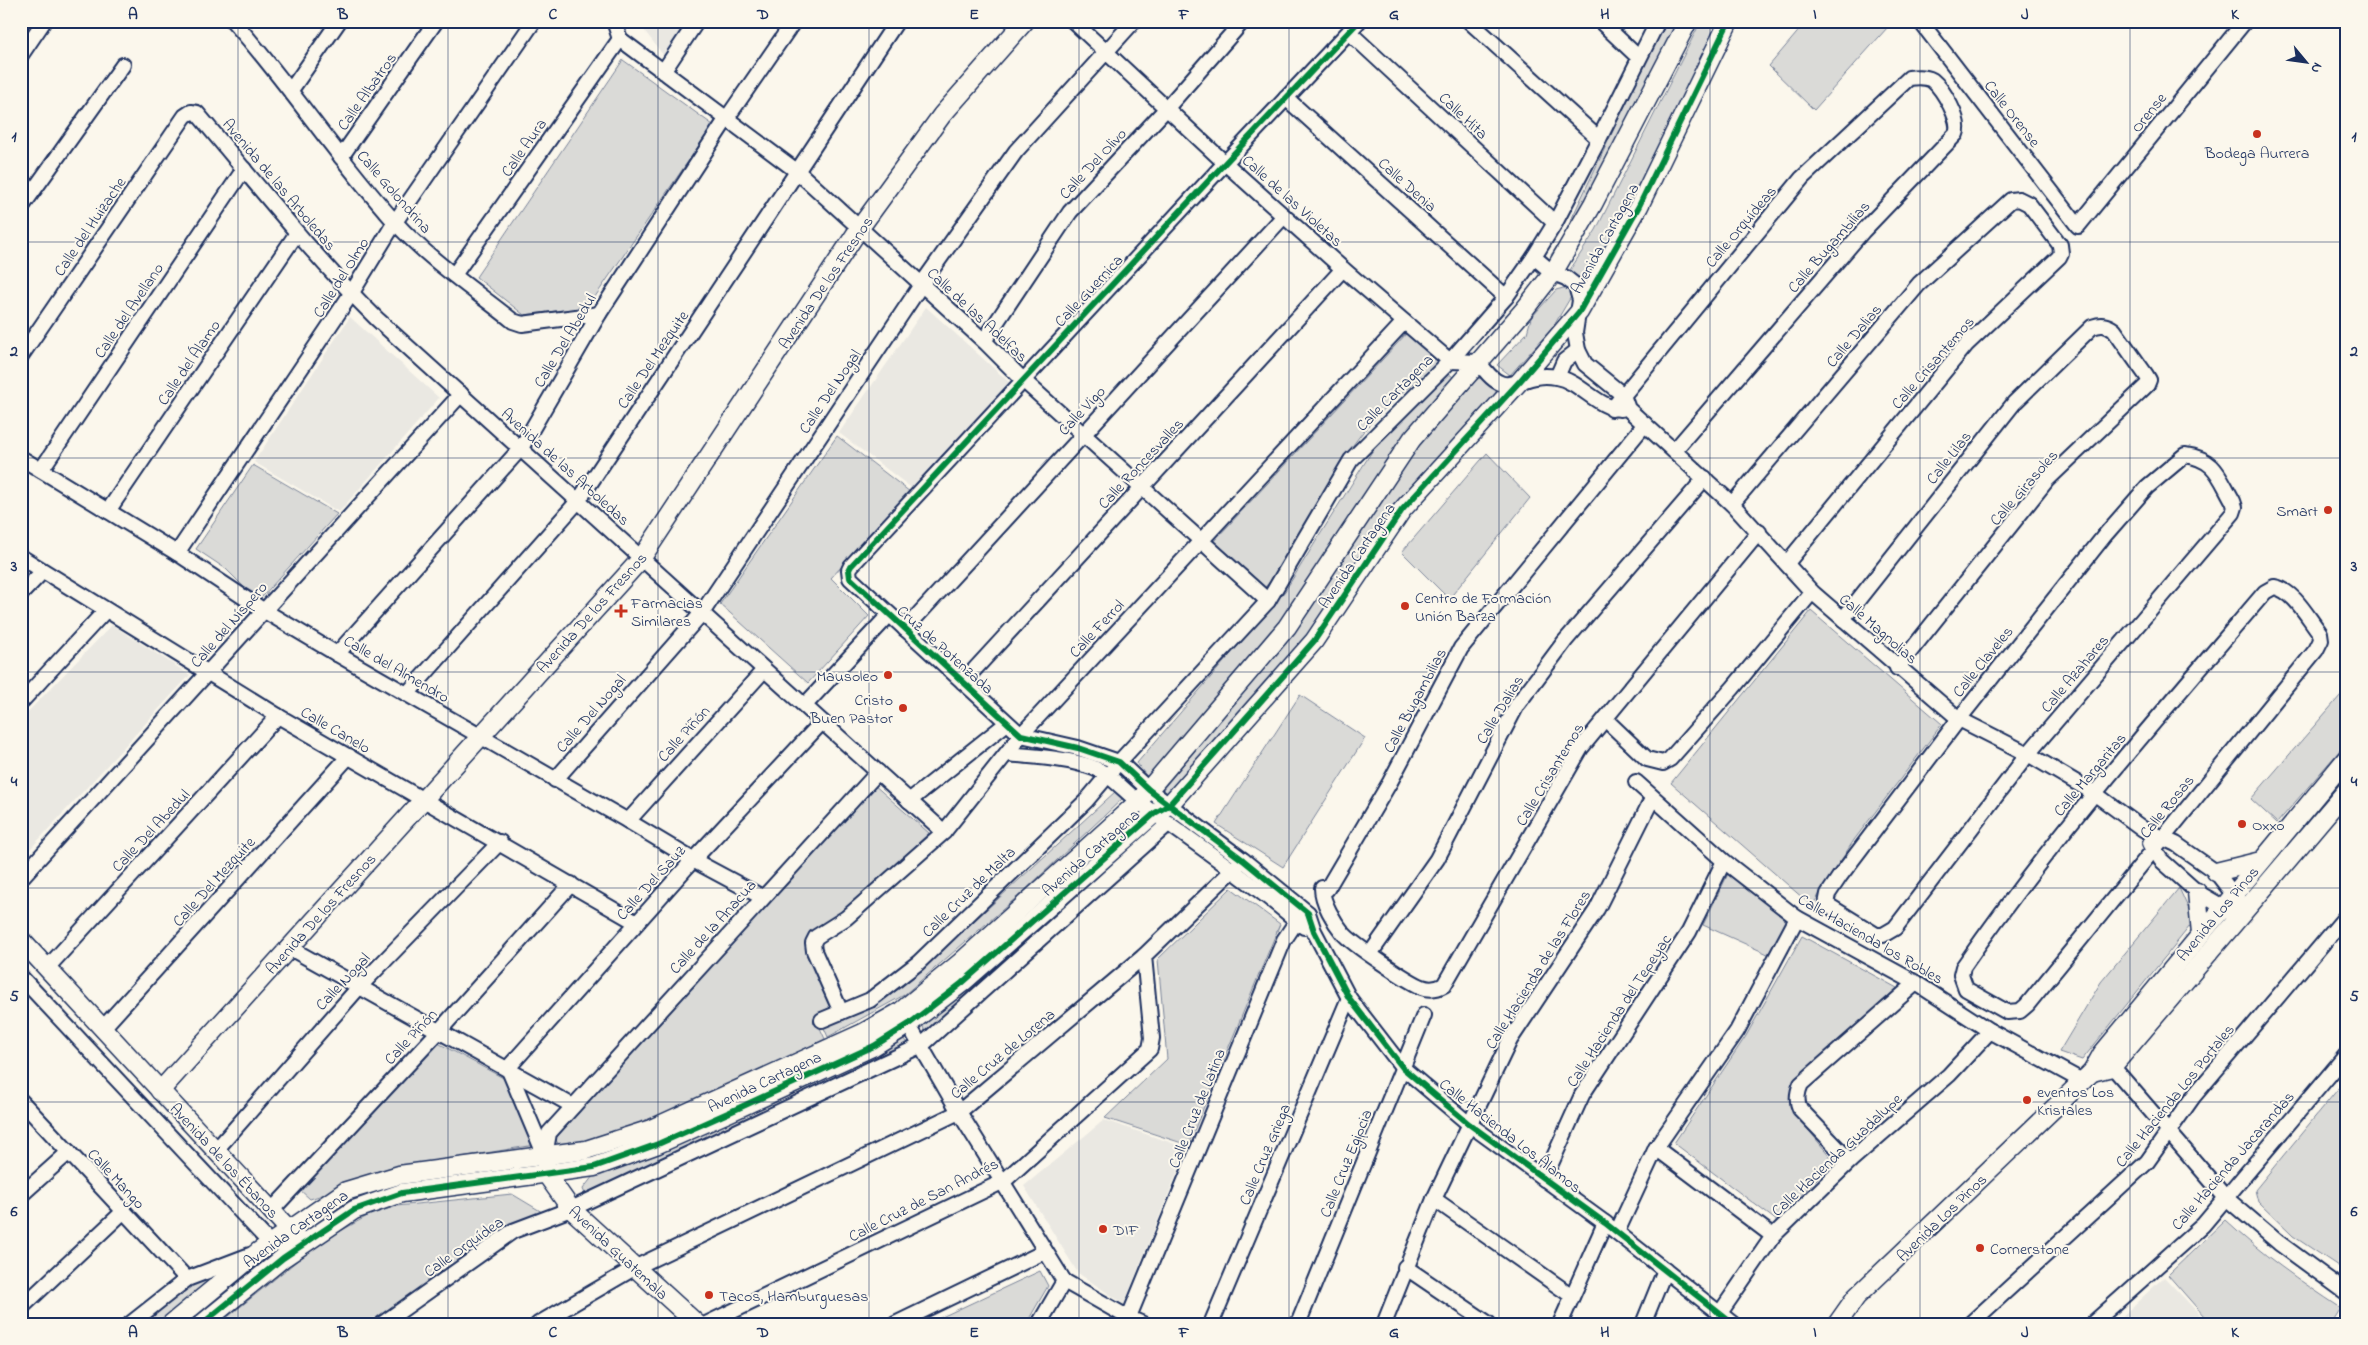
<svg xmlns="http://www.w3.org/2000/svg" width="2368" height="1345" font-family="'Indie Flower',sans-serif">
<rect width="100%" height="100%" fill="#fbf7ec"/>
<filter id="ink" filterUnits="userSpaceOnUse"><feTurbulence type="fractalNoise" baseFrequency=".02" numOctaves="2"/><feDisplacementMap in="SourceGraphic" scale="10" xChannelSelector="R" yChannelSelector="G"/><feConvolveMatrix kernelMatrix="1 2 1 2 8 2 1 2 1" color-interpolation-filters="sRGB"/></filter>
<g filter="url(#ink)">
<g fill="#eae8e2">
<polygon points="637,21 688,21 664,56"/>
<polygon points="926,307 1010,383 913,489 839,433"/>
<polygon points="350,317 439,398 339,512 254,462"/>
<polygon points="112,625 190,675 21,859 21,719"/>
<polygon points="1104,1120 1187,1148 1124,1304 1078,1273 1024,1186"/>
<polygon points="2164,1277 2209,1324 2114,1324"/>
</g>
<g fill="#dadad7" stroke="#7a849a">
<polygon points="1668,21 1687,21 1557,263 1551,255 1563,237 1643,67"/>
<polygon points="1701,21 1719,21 1665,136 1585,282 1576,275 1568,273 1596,230"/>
<polygon points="1807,21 1881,21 1887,28 1814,110 1769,66"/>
<polygon points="623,60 713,125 588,307 524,315 476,277"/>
<polygon points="1567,287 1572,295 1553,327 1510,375 1497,365 1527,333 1531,318 1556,290"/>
<path d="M 1407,333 L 1441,362 C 1407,386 1355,430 1340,469 L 1277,574 L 1265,587 L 1214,541 Z"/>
<polygon points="1448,373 1458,381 1285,622 1149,780 1137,763 1285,591 1379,440 1420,393"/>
<polygon points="1484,377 1496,391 1495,400 1308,638 1166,797 1162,790 1193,753 1414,447 1474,380"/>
<polygon points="837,436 910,492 831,578 869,616 808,683 720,604"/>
<polygon points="1487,453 1530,498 1449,599 1402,552"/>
<polygon points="253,465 337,514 262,597 245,588 226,569 196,549"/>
<polygon points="1811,611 1942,724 1854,840 1812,906 1671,783"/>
<polygon points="2347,688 2347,742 2277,823 2251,799"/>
<polygon points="1300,695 1365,738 1283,867 1216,824"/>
<polygon points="873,784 929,833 846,911 806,940 832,1010 815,1017 825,1039 678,1109 601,1137 561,1147 555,1139"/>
<polygon points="1116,791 1122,799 1024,891 904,995 828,1037 824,1028 876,1004 903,986"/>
<polygon points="1157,819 1163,824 938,1025 925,1032 922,1024"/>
<polygon points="1728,874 1789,922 1770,955 1703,925"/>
<polygon points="1231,888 1280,924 1188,1145 1105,1118 1167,1059 1158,959"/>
<polygon points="2179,888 2194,921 2082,1060 2059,1052 2101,982"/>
<polygon points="1802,936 1897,988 1794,1082 1790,1095 1792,1110 1834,1161 1777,1221 1674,1143 1746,1036"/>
<polygon points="904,1039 909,1048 610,1185 585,1194 583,1189 593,1176 742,1115"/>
<polygon points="438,1043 507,1080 535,1145 418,1164 310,1199 300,1190"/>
<polygon points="2347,1078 2347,1272 2293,1236 2258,1202 2255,1190"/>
<polygon points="512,1194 542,1212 510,1225 374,1324 219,1324 319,1243 371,1214 397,1206"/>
<path d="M 2225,1220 C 2261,1254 2300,1281 2341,1308 L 2331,1324 L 2211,1324 L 2168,1275 Z"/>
<polygon points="236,1264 163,1324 137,1324 191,1283"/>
<polygon points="1040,1271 1048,1286 1026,1324 927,1324"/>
</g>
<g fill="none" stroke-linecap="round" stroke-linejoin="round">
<defs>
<g id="minor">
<path d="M 233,21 C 290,85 337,158 394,221 C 429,260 473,289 513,321 L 522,324 L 599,314"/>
<polyline points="614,21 620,39 798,172 984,341 1023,380 1268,601"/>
<path d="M 1073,21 L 1225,163 L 1343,269 L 1450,361 L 1479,362 C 1508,406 1517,370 1556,377 C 1580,381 1597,408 1621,409"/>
<polyline points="1359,21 1225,163 851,566 849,570 850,578 1021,735 1078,748 1119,762 1149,790 1243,860 1308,913 1314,931 1349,998 1403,1068 1469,1124 1605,1223 1733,1324"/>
<polyline points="1469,21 1599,139"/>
<polyline points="1600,21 1638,57"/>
<polyline points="1920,21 2078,226 2245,21"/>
<polyline points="1349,32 1555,223"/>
<polyline points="21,55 44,21"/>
<polyline points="663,72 697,21"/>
<polyline points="291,90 339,21"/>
<polyline points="1286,98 1506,297"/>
<polyline points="341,157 436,21"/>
<polyline points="21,208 123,65"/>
<polyline points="1534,257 1553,273 1566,278 1576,286 1580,300 1575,333 1578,350 1585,364 1623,395 1628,409 1732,504 1812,592 1959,719 2028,754 2094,793 2143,829 2176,844 2216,872 2240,903"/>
<polyline points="454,275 620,39"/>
<polyline points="984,341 1070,212 1166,109 1243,21"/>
<path d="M 21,356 L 185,116 L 191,112 L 197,113 C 256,183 312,255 377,319 L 944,832"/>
<polyline points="1557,377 1564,361 1578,350"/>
<path d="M 1612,409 L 1802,178 L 1909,78 C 1916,77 1925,76 1932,80 C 1943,89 1962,121 1956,134 L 1863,231 L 1674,451"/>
<path d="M 1645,424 L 1461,648 L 1390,782 L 1327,889 L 1322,888 C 1322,902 1334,922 1343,933 C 1352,944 1409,982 1422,987 C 1430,990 1437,989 1444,985 L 1581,748 L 1759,532"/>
<path d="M 2185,455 C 2216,459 2219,477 2233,501 L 2235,507 L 2233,513 L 2028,754 L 1895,928 L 1883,935 L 1876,935 L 1826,904 L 1828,894 L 1840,876 L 1959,719 L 2105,535 L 2147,487 Z"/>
<polyline points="21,458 177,553 263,610 337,654 628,821 693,860 762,897"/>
<polyline points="41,470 244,169"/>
<polyline points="1732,504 1919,284 2011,200 2019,199 2029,204 2060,245 2061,253 2059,257 1966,345 1787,563"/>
<polyline points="108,511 297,233"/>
<polyline points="177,553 351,294 395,222 534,21"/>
<polyline points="21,557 278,716 637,923"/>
<path d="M 2274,587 C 2294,590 2308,618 2320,633 L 2321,640 L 2316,650 L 2027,1005 L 2020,1011 L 2007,1012 L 1966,989 L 1961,975 L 1963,967 C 2054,835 2161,714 2265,592 Z"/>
<polyline points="21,594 43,571"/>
<path d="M 1843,619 L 2014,403 L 2092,327 C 2101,324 2106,324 2114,330 L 2146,375 L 2149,380 L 2147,385 L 2047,480 L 1897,668"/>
<polyline points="905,629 1284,216"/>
<polyline points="337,654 521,448 599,314 727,118 794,21"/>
<polyline points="963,682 1343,269"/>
<polyline points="407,694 579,500 897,21"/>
<polyline points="21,702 106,610"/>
<polyline points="805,705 889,615"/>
<polyline points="1605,719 1647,759 1663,763 1670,759 1733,688 1812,592"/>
<path d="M 1007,754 C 1036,757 1067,758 1094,768 C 1112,775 1124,791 1140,803 C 1195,843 1252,882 1304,927"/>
<polyline points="555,780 702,613 921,285 1016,151 1134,21"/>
<polyline points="1636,782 1724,861 1797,918 1916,983 1990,1031 2082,1081"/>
<polyline points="909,801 1007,723"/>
<polyline points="628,821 764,670"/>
<polyline points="2150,843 2161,860 2197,892 2223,907 2237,918"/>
<polyline points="21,878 461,394"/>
<polyline points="288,947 573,1106"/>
<polyline points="1370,954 1437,859 1517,705 1565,641 1705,478"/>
<polyline points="47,968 278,716"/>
<polyline points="21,977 270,1243 301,1245"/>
<polyline points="841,1012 814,951 813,943 816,937 846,918 944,832 1021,735 1404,322"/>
<polyline points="904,1017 959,1112 1064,1281 1129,1318 1143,1324"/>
<polyline points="822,1020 870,1000 918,963 1086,801 1119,762 1268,601 1351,460 1450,361 1506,297 1534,257 1555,223 1599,139 1658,21"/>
<polyline points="102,1029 349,756"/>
<polyline points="2106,1059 2226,1198 2279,1243 2347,1293"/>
<polyline points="21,1101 187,1279"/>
<polyline points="1656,1148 1773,1236"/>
<polyline points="216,1150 360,986 500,842"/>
<polyline points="545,1156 508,1068 693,860 822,722"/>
<polyline points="545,1156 549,1133 878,772"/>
<path d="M 1850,1161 L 1800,1109 C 1796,1100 1797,1093 1801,1084 L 1916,983"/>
<polyline points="1544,1179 1582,1095 1689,932 1724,861"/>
<polyline points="21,1195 69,1152"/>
<polyline points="1434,1199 1572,1296"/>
<polyline points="272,1210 440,1030 571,884"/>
<polyline points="1617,1232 1656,1148 1737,1031 1797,918"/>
<polyline points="1405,1267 1489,1324"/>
<polyline points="21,1308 124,1211"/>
<polyline points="1720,1313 1773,1236 1850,1161 1949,1075 1990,1031"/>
<polyline points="130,1324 187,1279 250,1255"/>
<polyline points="382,1324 513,1231 571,1209 922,1045 1169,823"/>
<polyline points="538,1324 636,1267 959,1112 1144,956 1243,860"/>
<polyline points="706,1324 1004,1181 1150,1049 1152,1038 1144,956"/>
<polyline points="895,1324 1044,1252"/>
<polyline points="1039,1324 1064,1281"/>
<polyline points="1126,1324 1284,940 1292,928 1308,913"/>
<polyline points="1211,1324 1349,998"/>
<polyline points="1298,1324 1424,1015"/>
<polyline points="1384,1324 1434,1199 1510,1040 1597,909 1652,799"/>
<polyline points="1560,1324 1605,1223"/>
<polyline points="1643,1324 1665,1270"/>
<polyline points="1970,1324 2147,1162 2193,1097 2347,915"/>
<polyline points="2092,1324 2203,1225 2347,1054"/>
<polyline points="2346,1324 2347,1323"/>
</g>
<g id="tertiary">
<polyline points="2216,872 2261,861"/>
<polyline points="2197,892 2201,933"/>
<polyline points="21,940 295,1236"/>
<polyline points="2092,1072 2112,1067 2347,790"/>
<polyline points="160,1091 641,559 859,229 942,115 1025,21"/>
<polyline points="546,1165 547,1175 571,1209 697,1324"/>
<polyline points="171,1324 258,1252 346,1191 399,1175 586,1150 651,1129 863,1033 900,1012 961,962 1138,802 1287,627 1412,439 1524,310 1553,273 1593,204 1688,21"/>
<polyline points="202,1324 283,1258 354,1210 402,1193 594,1167 658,1144 730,1112 874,1046 909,1024 962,983 1155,813 1169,805 1314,641 1402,510 1520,381 1579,312 1639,206 1729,21"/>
<polyline points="1837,1324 1856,1297 2092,1072 2102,1054 2347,758"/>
</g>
</defs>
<use href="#minor" stroke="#1b2f5e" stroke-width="18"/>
<use href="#tertiary" stroke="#1b2f5e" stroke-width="21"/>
<use href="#minor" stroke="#fbf7ec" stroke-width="14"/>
<use href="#tertiary" stroke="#fbf7ec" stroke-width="18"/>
<defs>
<g id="cycleway">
<polyline points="1359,21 1225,163 851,566 849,570 850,578 1021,735 1078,748 1119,762 1149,790 1243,860 1308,913 1314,931 1349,998 1403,1068 1469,1124 1605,1223 1733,1324"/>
<polyline points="202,1324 283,1258 354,1210 402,1193 594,1167 658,1144 730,1112 874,1046 909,1024 962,983 1155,813 1169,805 1314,641 1402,510 1520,381 1579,312 1639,206 1729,21"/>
</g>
</defs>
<use href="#cycleway" stroke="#fbf7ec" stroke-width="9"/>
<use href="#cycleway" stroke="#00873e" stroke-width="6"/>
</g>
</g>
<path fill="none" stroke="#1b2f5e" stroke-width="1" stroke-opacity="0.55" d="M 238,21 L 238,1324M 448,21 L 448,1324M 658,21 L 658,1324M 869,21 L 869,1324M 1079,21 L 1079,1324M 1289,21 L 1289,1324M 1499,21 L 1499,1324M 1710,21 L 1710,1324M 1920,21 L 1920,1324M 2130,21 L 2130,1324M 21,242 L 2347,242M 21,458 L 2347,458M 21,672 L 2347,672M 21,888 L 2347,888M 21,1102 L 2347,1102"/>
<g fill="#c8321e" stroke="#fbf7ec" stroke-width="2">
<circle cx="2257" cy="134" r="5"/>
<circle cx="2328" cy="510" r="5"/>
<circle cx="1405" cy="606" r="5"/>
<path d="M618.5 603.5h5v5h5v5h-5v5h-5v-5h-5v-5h5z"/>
<circle cx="888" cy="675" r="5"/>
<circle cx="903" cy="708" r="5"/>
<circle cx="2242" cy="824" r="5"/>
<circle cx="2027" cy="1100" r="5"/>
<circle cx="1103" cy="1229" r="5"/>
<circle cx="1980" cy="1248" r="5"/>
<circle cx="709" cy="1295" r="5"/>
</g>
<g text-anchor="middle" stroke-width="4" stroke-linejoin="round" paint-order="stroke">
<g font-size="16" fill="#1b2f5e" stroke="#fbf7ec">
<text transform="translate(366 91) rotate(-55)" y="6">Calle Albatros</text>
<text transform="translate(2148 112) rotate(-51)" y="6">Orense</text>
<text transform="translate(2013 113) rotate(52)" y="6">Calle Orense</text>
<text transform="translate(1464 115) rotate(43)" y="6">Calle Hita</text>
<text transform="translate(523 147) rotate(-55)" y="6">Calle Aura</text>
<text transform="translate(1092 163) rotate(-47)" y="6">Calle Del Olivo</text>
<text transform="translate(280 184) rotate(50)" y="6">Avenida de las Arboledas</text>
<text transform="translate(1408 184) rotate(42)" y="6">Calle Denia</text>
<text transform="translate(395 191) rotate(49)" y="6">Calle Golondrina</text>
<text transform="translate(1293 200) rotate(42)" y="6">Calle de las Violetas</text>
<text transform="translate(89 226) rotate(-56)" y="6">Calle del Huizache</text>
<text transform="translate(1740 226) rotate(-50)" y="6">Calle Orquídeas</text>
<text transform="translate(1604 238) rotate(-61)" y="6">Avenida Cartagena</text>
<text transform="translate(1828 246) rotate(-49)" y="6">Calle Bugambilias</text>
<text transform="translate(340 277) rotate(-58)" y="6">Calle del Olmo</text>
<text transform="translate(825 282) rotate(-56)" y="6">Avenida De los Fresnos</text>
<text transform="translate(1088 290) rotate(-47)" y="6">Calle Guernica</text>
<text transform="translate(128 310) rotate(-56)" y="6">Calle del Avellano</text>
<text transform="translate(978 314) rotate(43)" y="6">Calle de las Adelfas</text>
<text transform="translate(1853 335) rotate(-50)" y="6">Calle Dalias</text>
<text transform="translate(564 340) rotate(-59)" y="6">Calle Del Abedul</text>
<text transform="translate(652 359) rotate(-56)" y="6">Calle Del Mezquite</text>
<text transform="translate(188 362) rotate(-56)" y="6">Calle del Álamo</text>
<text transform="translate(1932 362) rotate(-49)" y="6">Calle Crisantemos</text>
<text transform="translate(829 391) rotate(-56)" y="6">Calle Del Nogal</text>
<text transform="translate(1394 392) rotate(-45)" y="6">Calle Cartagena</text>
<text transform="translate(1081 410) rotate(-47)" y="6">Calle Vigo</text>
<text transform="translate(1948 457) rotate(-52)" y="6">Calle Lilas</text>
<text transform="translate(1140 463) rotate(-47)" y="6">Calle Roncesvalles</text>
<text transform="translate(566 466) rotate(42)" y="6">Avenida de las Arboledas</text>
<text transform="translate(2023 487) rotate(-49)" y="6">Calle Girasoles</text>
<text transform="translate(1356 555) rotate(-56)" y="6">Avenida Cartagena</text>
<text transform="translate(591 612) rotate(-48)" y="6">Avenida De los Fresnos</text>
<text transform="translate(228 624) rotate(-49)" y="6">Calle del Níspero</text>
<text transform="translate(1096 628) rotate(-47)" y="6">Calle Ferrol</text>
<text transform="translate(1879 628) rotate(41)" y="6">Calle Magnolias</text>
<text transform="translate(946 649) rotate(42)" y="6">Cruz de Potenzada</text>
<text transform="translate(1982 661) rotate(-51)" y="6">Calle Claveles</text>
<text transform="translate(397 668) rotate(30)" y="6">Calle del Almendro</text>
<text transform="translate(2074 673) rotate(-50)" y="6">Calle Azahares</text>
<text transform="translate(1414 700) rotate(-62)" y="6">Calle Bugambilias</text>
<text transform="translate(1499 709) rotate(-59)" y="6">Calle Dalias</text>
<text transform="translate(590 713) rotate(-49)" y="6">Calle Del Nogal</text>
<text transform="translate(336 729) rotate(30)" y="6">Calle Canelo</text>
<text transform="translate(683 733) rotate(-48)" y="6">Calle Piñón</text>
<text transform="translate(1549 774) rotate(-59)" y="6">Calle Crisantemos</text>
<text transform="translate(2089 774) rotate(-50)" y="6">Calle Margaritas</text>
<text transform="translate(2166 806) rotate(-51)" y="6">Calle Rosas</text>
<text transform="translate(150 830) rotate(-47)" y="6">Calle Del Abedul</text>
<text transform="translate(1090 852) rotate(-41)" y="6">Avenida Cartagena</text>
<text transform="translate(213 881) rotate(-48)" y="6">Calle Del Mezquite</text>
<text transform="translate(650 882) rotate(-48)" y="6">Calle Del Sauz</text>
<text transform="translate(968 891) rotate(-44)" y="6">Calle Cruz de Malta</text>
<text transform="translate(320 913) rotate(-48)" y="6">Avenida De los Fresnos</text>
<text transform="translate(2217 913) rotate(-50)" y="6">Avenida Los Pinos</text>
<text transform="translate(712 926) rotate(-48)" y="6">Calle de la Anacua</text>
<text transform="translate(1871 938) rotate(30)" y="6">Calle Hacienda los Robles</text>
<text transform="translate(1537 969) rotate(-58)" y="6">Calle Hacienda de las Flores</text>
<text transform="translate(342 981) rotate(-47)" y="6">Calle Nogal</text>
<text transform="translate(1618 1010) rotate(-57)" y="6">Calle Hacienda del Tepeyac</text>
<text transform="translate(410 1036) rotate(-47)" y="6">Calle Piñón</text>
<text transform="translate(1002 1053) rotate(-40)" y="6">Calle Cruz de Lorena</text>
<text transform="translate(764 1081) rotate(-25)" y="6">Avenida Cartagena</text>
<text transform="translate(2174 1095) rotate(-51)" y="6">Calle Hacienda Los Portales</text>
<text transform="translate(1196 1108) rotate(-68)" y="6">Calle Cruz de Latina</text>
<text transform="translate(1511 1135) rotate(38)" y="6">Calle Hacienda Los Álamos</text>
<text transform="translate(1264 1154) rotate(-67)" y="6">Calle Cruz Griega</text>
<text transform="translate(1836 1154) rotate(-43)" y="6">Calle Hacienda Guadalupe</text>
<text transform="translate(225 1160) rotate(47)" y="6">Avenida de los Ébanos</text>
<text transform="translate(2232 1160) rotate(-49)" y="6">Calle Hacienda Jacarandas</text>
<text transform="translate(1345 1163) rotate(-68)" y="6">Calle Cruz Egipcia</text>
<text transform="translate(117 1178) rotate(47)" y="6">Calle Mango</text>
<text transform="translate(923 1199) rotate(-27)" y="6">Calle Cruz de San Andrés</text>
<text transform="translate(1941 1217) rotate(-44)" y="6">Avenida Los Pinos</text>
<text transform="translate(295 1228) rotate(-35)" y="6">Avenida Cartagena</text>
<text transform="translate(463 1246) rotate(-35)" y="6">Calle Orquídea</text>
<text transform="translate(619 1252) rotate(43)" y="6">Avenida Guatemala</text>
</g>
<g font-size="16" fill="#1b2f5e" stroke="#fbf7ec" text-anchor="start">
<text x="2257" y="158" text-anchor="middle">Bodega Aurrera</text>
<text x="2318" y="516" text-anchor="end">Smart</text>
<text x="1415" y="603">Centro de Formación<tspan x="1415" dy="18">Unión Barza</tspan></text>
<text x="631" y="608">Farmacias<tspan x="631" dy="18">Similares</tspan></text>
<text x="878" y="681" text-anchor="end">Mausoleo</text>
<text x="893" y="705" text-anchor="end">Cristo<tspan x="893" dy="18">Buen Pastor</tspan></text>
<text x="2252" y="830">Oxxo</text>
<text x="2037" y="1097">eventos Los<tspan x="2037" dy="18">Kristales</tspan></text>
<text x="1113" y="1235">DIF</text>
<text x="1990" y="1254">Cornerstone</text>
<text x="719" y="1301">Tacos, Hamburguesas</text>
</g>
</g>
<rect width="2368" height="1345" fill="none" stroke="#fbf7ec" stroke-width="55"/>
<g transform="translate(2306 62) rotate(119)" stroke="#fbf7ec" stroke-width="4" paint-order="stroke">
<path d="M0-4L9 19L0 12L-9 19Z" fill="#1b2f5e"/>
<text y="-8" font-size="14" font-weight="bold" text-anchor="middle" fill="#1b2f5e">N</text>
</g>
<rect x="28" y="28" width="2312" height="1290" fill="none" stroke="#1b2f5e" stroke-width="2"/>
<g font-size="16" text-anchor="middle" font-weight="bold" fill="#1b2f5e">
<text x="133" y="19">A</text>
<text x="343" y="19">B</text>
<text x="553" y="19">C</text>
<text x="763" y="19">D</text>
<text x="974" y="19">E</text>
<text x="1184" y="19">F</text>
<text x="1394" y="19">G</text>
<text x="1605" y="19">H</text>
<text x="1815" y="19">I</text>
<text x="2025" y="19">J</text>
<text x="2235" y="19">K</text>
<text x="14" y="141">1</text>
<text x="2354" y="141">1</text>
<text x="14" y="356">2</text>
<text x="2354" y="356">2</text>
<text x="14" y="571">3</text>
<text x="2354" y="571">3</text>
<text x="14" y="786">4</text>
<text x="2354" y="786">4</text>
<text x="14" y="1001">5</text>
<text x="2354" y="1001">5</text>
<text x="14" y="1216">6</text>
<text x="2354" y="1216">6</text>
<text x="133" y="1337">A</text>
<text x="343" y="1337">B</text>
<text x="553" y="1337">C</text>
<text x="763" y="1337">D</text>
<text x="974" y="1337">E</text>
<text x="1184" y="1337">F</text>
<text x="1394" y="1337">G</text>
<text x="1605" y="1337">H</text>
<text x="1815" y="1337">I</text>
<text x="2025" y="1337">J</text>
<text x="2235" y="1337">K</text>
</g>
</svg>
